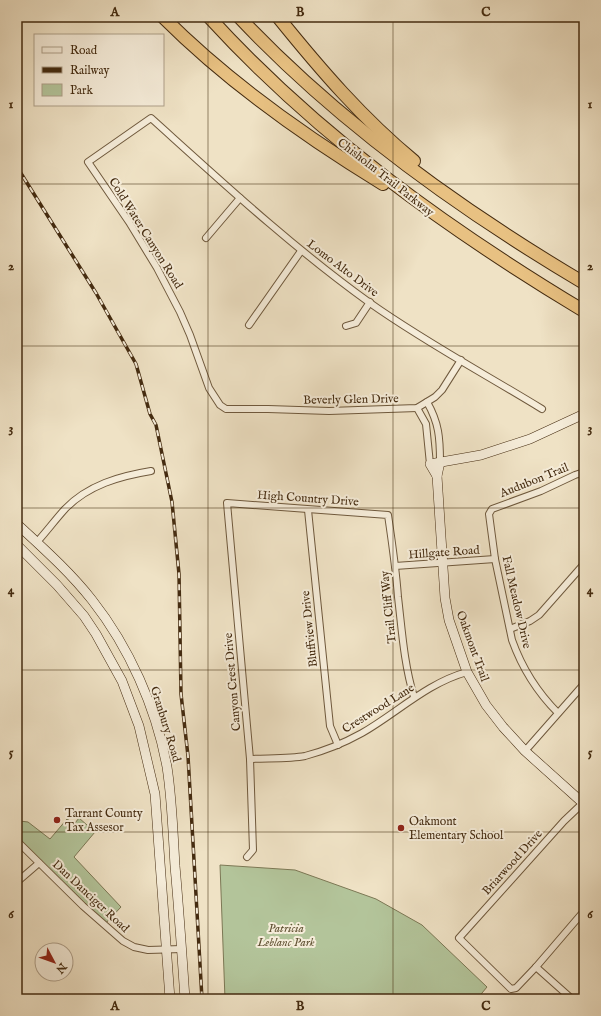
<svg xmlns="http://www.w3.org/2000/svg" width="601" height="1016" font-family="'IM FELL English',serif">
<rect width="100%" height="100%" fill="#efe2c5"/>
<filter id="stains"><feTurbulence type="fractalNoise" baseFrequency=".005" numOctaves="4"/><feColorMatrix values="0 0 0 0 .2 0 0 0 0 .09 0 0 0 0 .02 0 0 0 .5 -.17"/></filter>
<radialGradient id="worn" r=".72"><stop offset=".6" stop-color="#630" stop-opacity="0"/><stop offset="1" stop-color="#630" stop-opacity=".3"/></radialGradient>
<g fill="#b3c49a" stroke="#7c7855">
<polygon points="79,818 95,832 74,857 121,907 104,925 17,841 17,824 20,821 28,822 50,839 67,819 73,823 74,822 75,823"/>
<polygon points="220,865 295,870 376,899 422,925 487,987 477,999 225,999"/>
</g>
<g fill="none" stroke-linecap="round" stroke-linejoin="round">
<defs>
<g id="street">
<polyline points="206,238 240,198"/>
<polyline points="249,325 301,251"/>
<polyline points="346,326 356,323 370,302"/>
<path d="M 461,360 L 442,390 L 435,397 L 417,408 L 329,411 L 268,409 L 226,409 L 220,405 L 209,388 L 190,335 L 180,312 L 157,268 L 129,222 L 88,162 L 151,118 C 222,182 292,247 370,303 C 425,342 485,374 542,409"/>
<path d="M 427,402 C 439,423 440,438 440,462"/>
<polyline points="417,408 426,424 430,464"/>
<polyline points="308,510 330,726 338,745"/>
<path d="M 37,542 C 47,531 55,520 65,509 C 88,485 120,476 151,471"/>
<polyline points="395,566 495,559"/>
<polyline points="510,629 530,621 539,615 584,564"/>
<path d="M 558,713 C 537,692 522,668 512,640 L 495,559 L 489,514 L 492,509 L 541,491 L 575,475 L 584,472"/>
<polyline points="525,751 584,684"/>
<path d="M 250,759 C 266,758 290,759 305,756 C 324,751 344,743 362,733 C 397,713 427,683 467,672"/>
<polyline points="584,802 564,821 459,938 511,989 516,988 536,967 584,911"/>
<polyline points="17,841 83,906 123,941 134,947 148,950 182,949"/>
<path d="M 247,857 L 253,850 L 250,759 L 227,503 L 388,515 C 392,542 396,569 398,597 C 402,631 404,664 414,697"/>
<polyline points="17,882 39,863"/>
<polyline points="536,967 572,999"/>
</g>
<g id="secondary">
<polyline points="440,462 437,476 445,598 449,620 467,672 486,705 503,727 525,751 584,804"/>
<polyline points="437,476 430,464 481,455 530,439 584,414"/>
<path d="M 17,524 C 43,548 70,572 92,600 C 129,647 156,707 167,767 C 172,799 173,833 175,866 C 179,910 182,955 185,999"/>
<polyline points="17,545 57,585 84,616 96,634 122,681 139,726 155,794 170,999"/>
</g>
<g id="highway">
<path d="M 163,17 C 229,83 304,136 383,184"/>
<path d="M 209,17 C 318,136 446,228 584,311"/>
<path d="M 239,17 C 339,123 459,209 584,283"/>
<path d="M 278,17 C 320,69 362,118 414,161"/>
</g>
</defs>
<use href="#street" stroke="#6f593d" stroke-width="8"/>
<use href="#secondary" stroke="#442b10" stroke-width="10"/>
<use href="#highway" stroke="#442b10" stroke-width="14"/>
<use href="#street" stroke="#f5ecd9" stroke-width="6"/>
<use href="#secondary" stroke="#f5ecd9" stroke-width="9"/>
<use href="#highway" stroke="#e8c182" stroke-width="12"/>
<defs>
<polyline id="rail" points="17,167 96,293 136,364 150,414 156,425 172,502 179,574 181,694 188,756 202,999"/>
</defs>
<use href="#rail" stroke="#442b10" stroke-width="3.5"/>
<use href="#rail" stroke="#f5ecd9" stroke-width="2" stroke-dasharray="6" stroke-linecap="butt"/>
</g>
<path fill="none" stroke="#442b10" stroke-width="1" stroke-opacity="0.55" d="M 208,17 L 208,999M 393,17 L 393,999M 17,184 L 584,184M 17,346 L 584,346M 17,508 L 584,508M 17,670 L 584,670M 17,832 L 584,832"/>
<g fill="#8f2418" stroke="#f5ecd9" stroke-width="1.5">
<circle cx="57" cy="820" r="4"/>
<circle cx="401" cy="828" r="4"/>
</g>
<g text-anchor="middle" stroke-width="4" stroke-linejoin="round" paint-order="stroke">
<g font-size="12" fill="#442b10" stroke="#f5ecd9">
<text transform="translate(386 177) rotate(38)" y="4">Chisholm Trail Parkway</text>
<text transform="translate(146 233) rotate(58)" y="4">Cold Water Canyon Road</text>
<text transform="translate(343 268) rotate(37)" y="4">Lomo Alto Drive</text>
<text transform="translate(351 399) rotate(-1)" y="4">Beverly Glen Drive</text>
<text transform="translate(534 480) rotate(-22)" y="4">Audubon Trail</text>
<text transform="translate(308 498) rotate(4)" y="4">High Country Drive</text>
<text transform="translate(444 552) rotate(-4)" y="4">Hillgate Road</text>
<text transform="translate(517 602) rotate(77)" y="4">Fall Meadow Drive</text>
<text transform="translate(388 607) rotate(-96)" y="4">Trail Cliff Way</text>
<text transform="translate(309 629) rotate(-96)" y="4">Bluffview Drive</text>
<text transform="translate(473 646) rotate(70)" y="4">Oakmont Trail</text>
<text transform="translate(232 682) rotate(-95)" y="4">Canyon Crest Drive</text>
<text transform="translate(378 708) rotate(-32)" y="4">Crestwood Lane</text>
<text transform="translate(166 724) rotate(73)" y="4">Granbury Road</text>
<text transform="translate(512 862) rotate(-48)" y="4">Briarwood Drive</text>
<text transform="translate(91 896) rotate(43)" y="4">Dan Danciger Road</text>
</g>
<g font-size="12" fill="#442b10" stroke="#f5ecd9" text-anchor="start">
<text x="65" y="817">Tarrant County<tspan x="65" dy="14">Tax Assesor</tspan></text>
<text x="409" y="825">Oakmont<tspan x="409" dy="14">Elementary School</tspan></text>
</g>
<g font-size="12" font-style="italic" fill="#605132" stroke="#f5ecd9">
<text x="286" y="932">Patricia<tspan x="286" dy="14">Leblanc Park</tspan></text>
</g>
</g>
<rect width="601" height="1016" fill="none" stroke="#efe2c5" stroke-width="44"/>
<rect x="34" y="34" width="130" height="72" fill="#f5ecd9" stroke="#ae9f89"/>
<rect x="42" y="47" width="20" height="6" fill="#f5ecd9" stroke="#ae9f89"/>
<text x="70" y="54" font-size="12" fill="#442b10">Road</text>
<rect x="42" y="67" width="20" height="6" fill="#442b10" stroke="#ae9f89"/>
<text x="70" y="74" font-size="12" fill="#442b10">Railway</text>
<rect x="42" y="84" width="20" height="12" fill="#b3c49a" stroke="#ae9f89"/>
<text x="70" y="94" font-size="12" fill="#442b10">Park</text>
<g transform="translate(54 962) rotate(131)"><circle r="19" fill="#f5ecd9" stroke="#ae9f89"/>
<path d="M0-3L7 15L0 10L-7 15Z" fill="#8f2418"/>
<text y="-6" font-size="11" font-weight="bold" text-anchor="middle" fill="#442b10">N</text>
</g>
<rect x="22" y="22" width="557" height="972" fill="none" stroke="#442b10" stroke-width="1.5"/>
<g font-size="13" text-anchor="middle" font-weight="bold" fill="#442b10">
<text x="115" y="16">A</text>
<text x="300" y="16">B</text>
<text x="486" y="16">C</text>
<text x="11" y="108">1</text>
<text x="590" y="108">1</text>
<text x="11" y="270">2</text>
<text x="590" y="270">2</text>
<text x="11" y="432">3</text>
<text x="590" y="432">3</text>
<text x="11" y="594">4</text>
<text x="590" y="594">4</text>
<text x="11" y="756">5</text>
<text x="590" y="756">5</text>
<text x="11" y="918">6</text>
<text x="590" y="918">6</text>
<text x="115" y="1010">A</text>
<text x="300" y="1010">B</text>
<text x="486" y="1010">C</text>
</g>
<rect width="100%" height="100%" filter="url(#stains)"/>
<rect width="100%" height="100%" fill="url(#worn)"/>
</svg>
